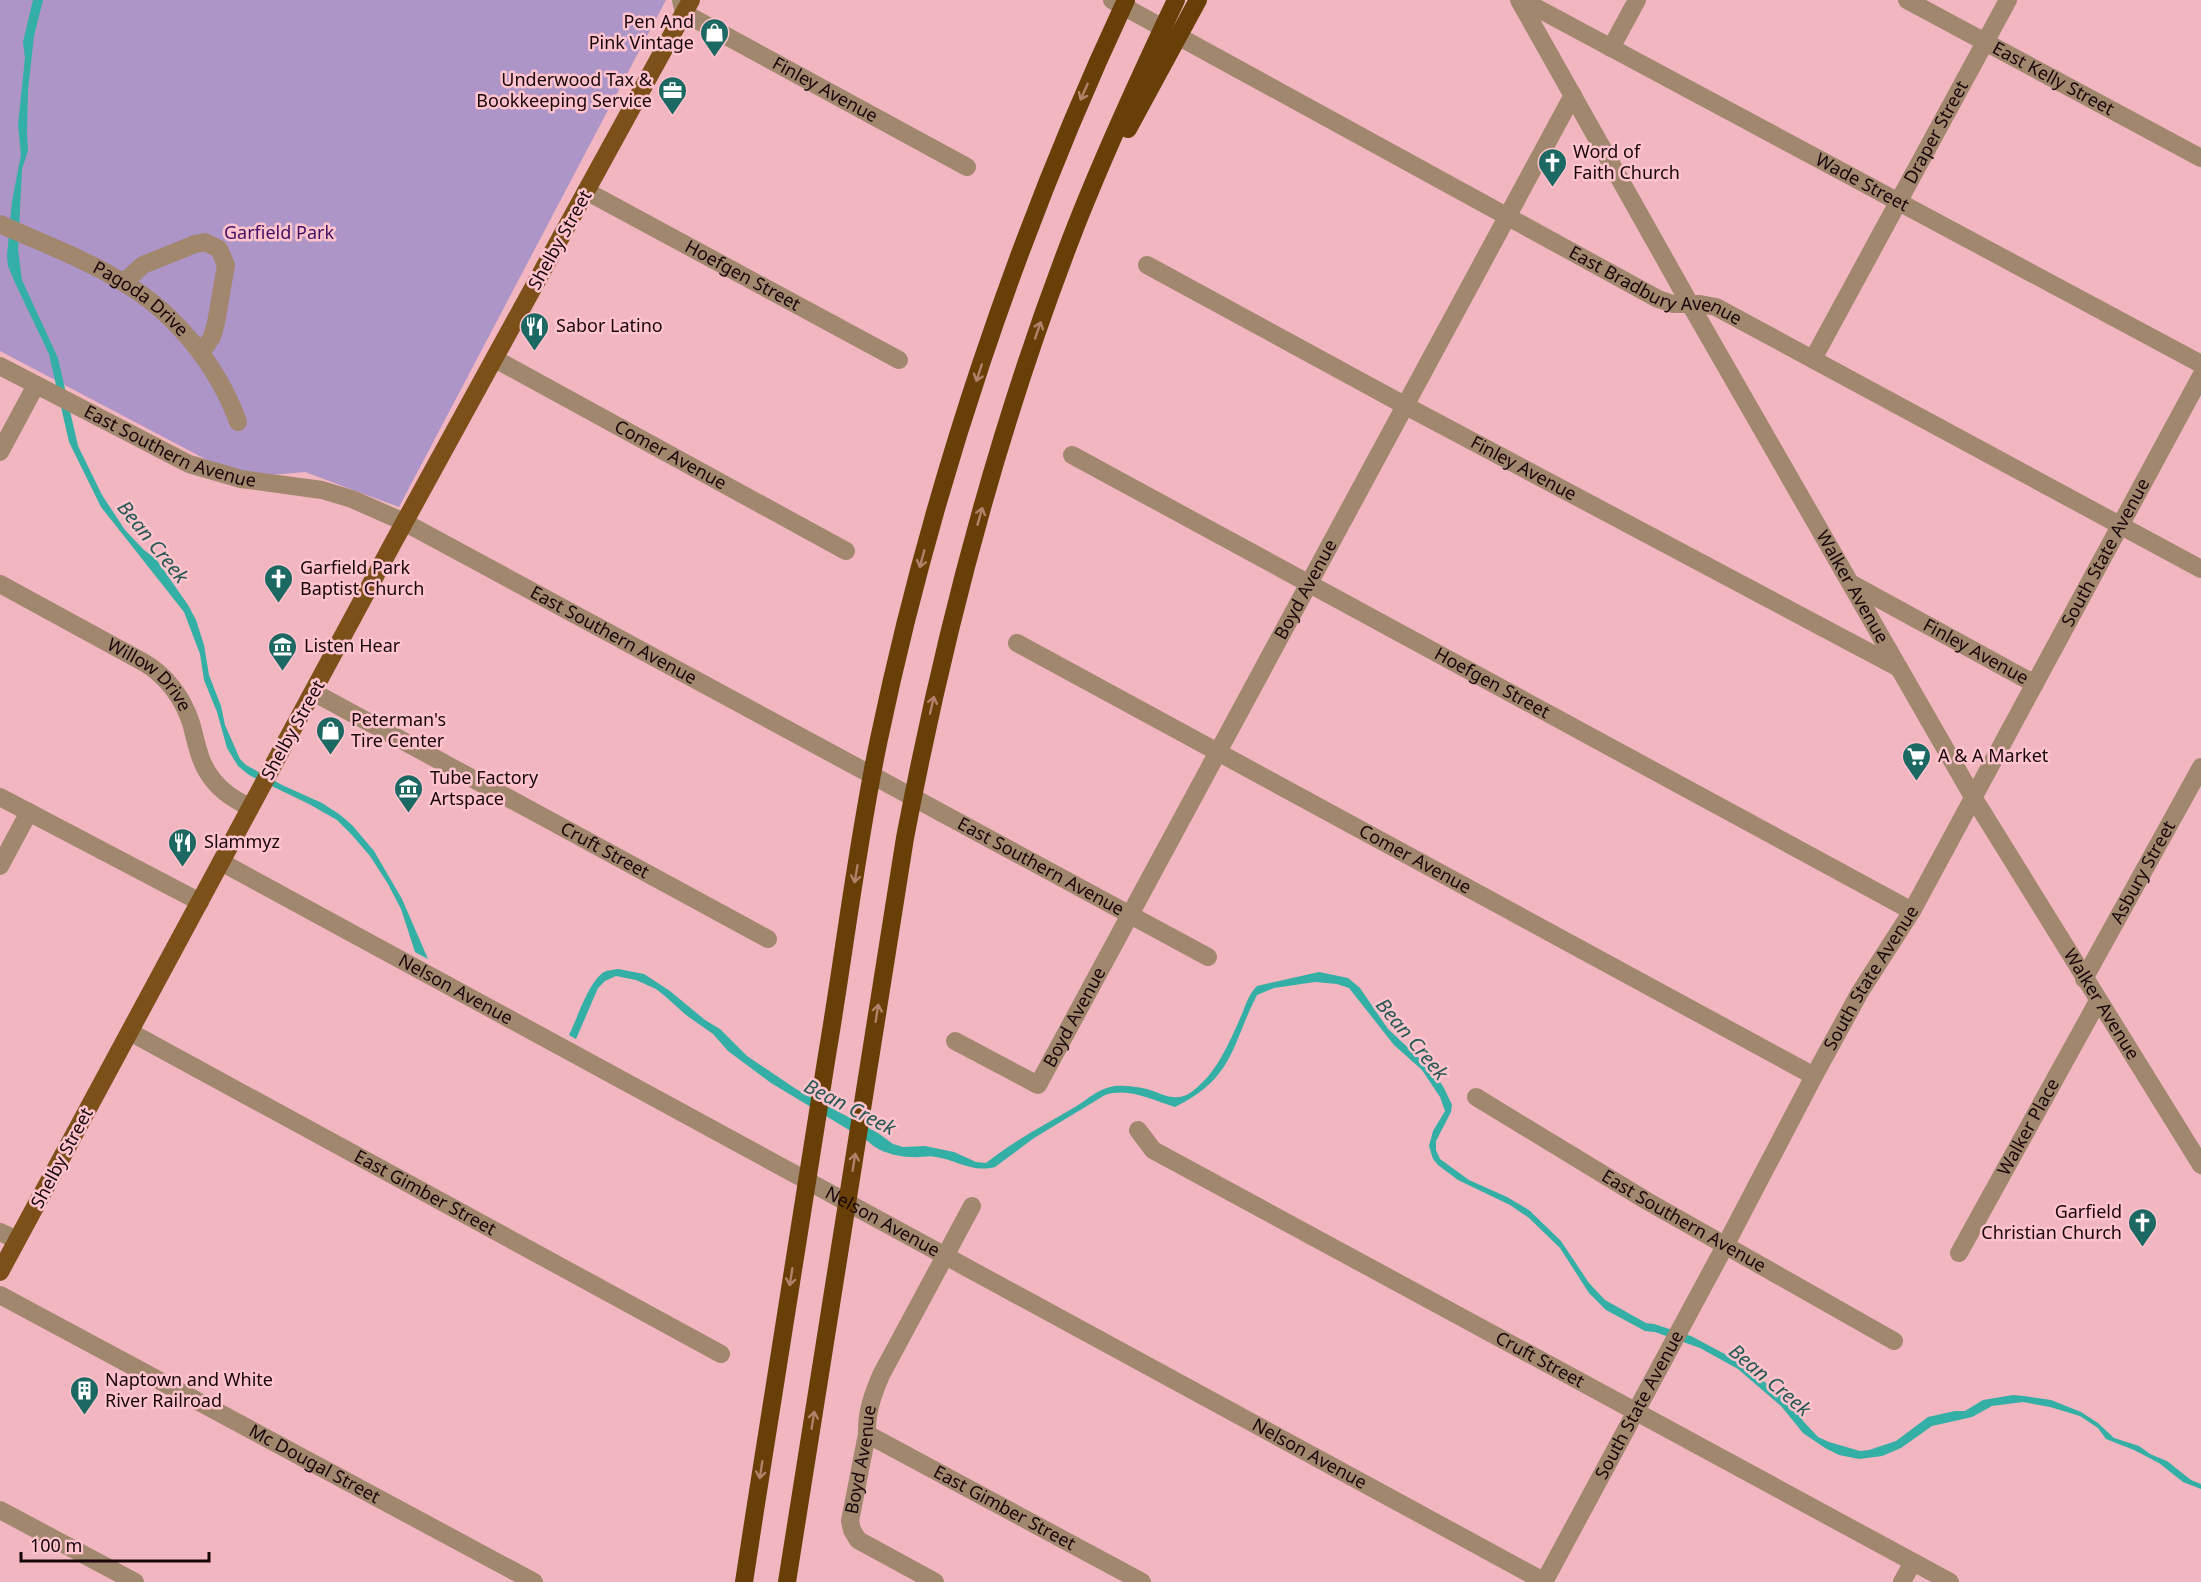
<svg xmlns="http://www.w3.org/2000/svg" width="2201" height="1582" font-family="'Noto Sans',sans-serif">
<rect width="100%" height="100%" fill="#f1b6c0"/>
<polygon fill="#ae95c7" points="0,0 666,0 399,507 305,472 260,476 209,461 0,351"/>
<g fill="#33afa5">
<polygon points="33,0 43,0 34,36 28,90 27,133 28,151 22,169 18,250 22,280 58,358 78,446 102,495 125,530 144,550 156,559 188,605 196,620 204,645 209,675 221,706 225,725 240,759 246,765 282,785 322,803 339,814 352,825 374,851 402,899 428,959 415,952 401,909 388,884 370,856 351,834 337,820 309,804 249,775 238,766 227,748 217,712 204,680 200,654 184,612 101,507 69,442 49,354 16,285 8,266 7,256 12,201 21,155 18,125 25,58 23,42"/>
<path d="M 618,969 L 644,974 L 670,991 L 705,1020 L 720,1029 L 747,1056 L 796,1089 L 878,1133 L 893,1144 L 903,1147 L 925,1146 L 954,1152 L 976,1162 L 986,1163 C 1014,1141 1044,1125 1075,1107 C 1088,1099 1099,1088 1115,1086 C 1122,1085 1139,1087 1147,1089 C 1161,1093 1175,1103 1190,1093 C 1217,1074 1229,1043 1242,1014 C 1246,1004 1249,994 1257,986 L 1319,972 L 1348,978 L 1360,988 L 1388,1029 L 1433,1071 L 1444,1088 L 1452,1105 L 1451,1112 L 1436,1141 L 1436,1150 L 1440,1159 L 1469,1180 L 1507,1197 L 1529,1210 L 1561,1241 L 1589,1283 L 1605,1300 L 1646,1323 L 1654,1324 L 1691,1336 L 1738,1361 L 1786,1399 L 1804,1422 L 1818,1437 L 1829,1442 L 1860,1451 L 1869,1450 L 1896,1441 L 1928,1417 L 1955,1411 L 1965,1411 L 1983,1400 L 2013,1395 L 2024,1396 L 2051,1400 L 2081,1412 L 2098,1423 L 2114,1438 L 2139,1446 L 2150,1454 L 2167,1461 L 2191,1480 L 2201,1484 L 2201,1489 L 2183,1482 L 2159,1463 L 2134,1450 L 2106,1439 L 2098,1428 L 2080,1416 L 2050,1407 L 2023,1402 L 1992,1406 L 1972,1417 L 1932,1426 L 1901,1448 L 1882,1456 L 1859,1459 L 1839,1455 L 1825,1448 L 1803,1433 L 1781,1406 L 1738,1369 L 1700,1348 L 1655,1332 L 1645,1331 L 1606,1310 L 1589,1293 L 1560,1248 L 1529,1218 L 1510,1205 L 1458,1180 L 1438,1165 L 1433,1159 L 1429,1146 L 1433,1131 L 1445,1111 L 1440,1097 L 1422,1070 L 1394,1045 L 1349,988 L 1337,984 L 1315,982 L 1274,988 L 1257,995 C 1231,1046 1234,1078 1175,1107 C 1152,1100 1129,1087 1105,1095 L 1034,1138 L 995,1167 C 971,1173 957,1160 936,1157 C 928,1155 920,1158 912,1157 C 899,1157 878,1152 869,1142 L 771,1083 L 728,1051 L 713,1034 L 686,1015 L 666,997 L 656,989 L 636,980 L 616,976 L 605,981 L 598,988 L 576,1039 L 569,1035 C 577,1019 589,981 604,972 C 608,970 613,970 618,969 Z"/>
</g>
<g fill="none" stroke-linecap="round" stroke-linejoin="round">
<g stroke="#a1876e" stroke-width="18">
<path id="s1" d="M 681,0 L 684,13 L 967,167"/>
<path id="s2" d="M 1112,0 L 1658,299 L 1673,304 L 1700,304 L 1716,307 L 2201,569"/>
<path id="s3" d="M 1519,0 L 1690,304 L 1973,797 L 2201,1165"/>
<path id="s4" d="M 1522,0 L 2201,364"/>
<path id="s5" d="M 1907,0 L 2201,158"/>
<polyline points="1611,48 1637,0"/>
<path id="s6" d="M 586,191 L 899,360"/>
<path id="s7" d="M 0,224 C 41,243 86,259 124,283 C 175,313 218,366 238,422"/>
<path id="s8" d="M 1147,265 L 1406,406 L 1899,668"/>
<polyline points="124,282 143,265 195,244 205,242 219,249 226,265 216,323 212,337 201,353"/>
<path id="s9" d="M 495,359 L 846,551"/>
<path id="s10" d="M 1813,359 L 2008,0"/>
<path id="s11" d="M 0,366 L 189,464 L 241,479 L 322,490 L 352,499 L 404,522 L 1208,957"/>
<polyline points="0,452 36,385"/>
<path id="s12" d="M 1072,455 L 1912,911"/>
<path id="s13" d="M 0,584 L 143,662 C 166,675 183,698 191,723 C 197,744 199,763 213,780 C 223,793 236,800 250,808"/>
<path id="s14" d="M 1852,584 L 2035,684"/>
<path id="s15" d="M 1017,643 L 1814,1076"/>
<path id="s16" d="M 313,692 L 768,939"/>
<polyline points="0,797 200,902"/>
<path id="s17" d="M 221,862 L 1545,1582"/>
<polyline points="0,866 29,812"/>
<path id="s18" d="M 2084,979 L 2201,767"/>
<path id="s19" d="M 130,1032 L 721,1354"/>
<path id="s20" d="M 955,1041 L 1038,1085 L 1573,95"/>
<path id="s21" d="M 1476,1097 L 1647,1201 L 1894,1341"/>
<path id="s22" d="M 1138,1130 L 1153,1150 L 1950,1582"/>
<polyline points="0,1232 17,1240"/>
<path id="s23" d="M 1959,1253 L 2098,1001"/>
<path id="s24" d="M 0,1295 L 534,1582"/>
<path id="s25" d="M 867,1434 L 1142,1582"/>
<polyline points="0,1510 135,1582"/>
<path id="s26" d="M 935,1582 L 858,1540 L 852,1530 L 850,1521 L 867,1434 C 866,1413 873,1394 881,1375 L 972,1206"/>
<path id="s27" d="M 1544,1582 L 1725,1246 L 1814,1076 L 1860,992 L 1912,911 L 2201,376"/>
<polyline points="1902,1582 1913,1562"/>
</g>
<polyline stroke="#7c5019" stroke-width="18" points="0,1272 393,543 691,0"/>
<g stroke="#683f07" stroke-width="18">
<polyline points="1128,129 1198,0"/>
<path d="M 744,1582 C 771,1406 799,1230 827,1055 C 845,949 857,843 879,739 C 932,486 1017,234 1126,0"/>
<path d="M 787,1582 L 905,838 C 944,633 997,430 1072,236 C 1103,156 1139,78 1176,0"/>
</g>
</g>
<defs><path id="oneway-shaft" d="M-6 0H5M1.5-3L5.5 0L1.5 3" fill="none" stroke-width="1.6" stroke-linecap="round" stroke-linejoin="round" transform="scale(1.5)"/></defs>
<g stroke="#b3816a">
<use href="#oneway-shaft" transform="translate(1084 92) rotate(114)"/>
<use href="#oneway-shaft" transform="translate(1038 330) rotate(-71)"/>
<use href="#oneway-shaft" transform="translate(979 373) rotate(108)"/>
<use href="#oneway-shaft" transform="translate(980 516) rotate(-74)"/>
<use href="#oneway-shaft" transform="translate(922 559) rotate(105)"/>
<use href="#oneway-shaft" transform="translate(932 705) rotate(-77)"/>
<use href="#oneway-shaft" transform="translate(856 874) rotate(100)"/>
<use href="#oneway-shaft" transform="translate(877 1013) rotate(-81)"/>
<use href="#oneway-shaft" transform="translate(854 1162) rotate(-81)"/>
<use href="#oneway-shaft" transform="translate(791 1277) rotate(99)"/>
<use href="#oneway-shaft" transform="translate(813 1420) rotate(-81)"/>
<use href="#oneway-shaft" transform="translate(761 1470) rotate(99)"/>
</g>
<defs>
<symbol id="shop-pin" viewBox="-11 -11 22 30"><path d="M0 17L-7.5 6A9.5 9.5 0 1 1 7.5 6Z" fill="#1c6862" stroke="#fec3cd"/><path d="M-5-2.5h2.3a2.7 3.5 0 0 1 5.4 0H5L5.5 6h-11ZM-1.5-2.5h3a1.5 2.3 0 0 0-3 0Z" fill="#fff"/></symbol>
<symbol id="office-pin" viewBox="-11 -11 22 30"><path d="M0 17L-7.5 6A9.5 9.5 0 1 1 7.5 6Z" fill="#1c6862" stroke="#fec3cd"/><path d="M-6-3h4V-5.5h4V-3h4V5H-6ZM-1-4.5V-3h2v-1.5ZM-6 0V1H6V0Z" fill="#fff"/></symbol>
<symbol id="church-pin" viewBox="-11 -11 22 30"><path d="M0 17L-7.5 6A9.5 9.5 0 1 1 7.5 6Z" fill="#1c6862" stroke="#fec3cd"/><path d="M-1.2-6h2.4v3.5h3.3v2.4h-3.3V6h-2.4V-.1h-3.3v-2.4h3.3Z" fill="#fff"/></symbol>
<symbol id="restaurant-pin" viewBox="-11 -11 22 30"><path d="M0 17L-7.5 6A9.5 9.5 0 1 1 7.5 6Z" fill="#1c6862" stroke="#fec3cd"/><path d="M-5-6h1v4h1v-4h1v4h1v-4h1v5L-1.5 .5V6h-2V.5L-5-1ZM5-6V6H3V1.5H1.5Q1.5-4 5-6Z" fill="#fff"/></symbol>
<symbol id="museum-pin" viewBox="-11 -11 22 30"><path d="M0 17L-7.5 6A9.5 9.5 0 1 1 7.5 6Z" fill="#1c6862" stroke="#fec3cd"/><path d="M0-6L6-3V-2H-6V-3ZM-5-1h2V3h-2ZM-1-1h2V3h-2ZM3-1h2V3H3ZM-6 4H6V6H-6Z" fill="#fff"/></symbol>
<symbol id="supermarket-pin" viewBox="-11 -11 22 30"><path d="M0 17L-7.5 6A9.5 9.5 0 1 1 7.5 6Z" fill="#1c6862" stroke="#fec3cd"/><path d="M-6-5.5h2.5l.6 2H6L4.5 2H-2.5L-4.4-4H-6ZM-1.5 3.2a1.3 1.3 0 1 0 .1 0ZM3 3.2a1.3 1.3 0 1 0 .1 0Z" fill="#fff"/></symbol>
<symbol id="building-pin" viewBox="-11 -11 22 30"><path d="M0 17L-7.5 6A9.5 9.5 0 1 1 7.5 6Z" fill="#1c6862" stroke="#fec3cd"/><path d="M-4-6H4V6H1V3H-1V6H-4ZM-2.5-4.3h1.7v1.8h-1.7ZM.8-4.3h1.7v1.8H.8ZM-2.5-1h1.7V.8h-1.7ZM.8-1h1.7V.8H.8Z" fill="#fff"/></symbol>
</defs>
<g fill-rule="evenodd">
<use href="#shop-pin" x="698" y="16" width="33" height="45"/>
<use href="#office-pin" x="656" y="74" width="33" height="45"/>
<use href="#church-pin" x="1536" y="146" width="33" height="45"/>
<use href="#restaurant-pin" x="518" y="310" width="33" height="45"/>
<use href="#church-pin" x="262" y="562" width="33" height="45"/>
<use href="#museum-pin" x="266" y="630" width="33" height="45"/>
<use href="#shop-pin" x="314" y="714" width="33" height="45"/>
<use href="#supermarket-pin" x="1900" y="740" width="33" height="45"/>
<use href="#museum-pin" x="392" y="772" width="33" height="45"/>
<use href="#restaurant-pin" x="166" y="826" width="33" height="45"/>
<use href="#church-pin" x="2126" y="1206" width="33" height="45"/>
<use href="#building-pin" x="68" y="1374" width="33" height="45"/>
</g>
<g text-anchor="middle" stroke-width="5" stroke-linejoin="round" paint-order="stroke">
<g font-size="18" fill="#18060a" stroke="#fec3cd" text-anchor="start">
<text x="694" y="28" text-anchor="end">Pen And<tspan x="694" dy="21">Pink Vintage</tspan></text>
<text x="652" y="86" text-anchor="end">Underwood Tax &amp;<tspan x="652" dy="21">Bookkeeping Service</tspan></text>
<text x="1573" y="158">Word of<tspan x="1573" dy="21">Faith Church</tspan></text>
<text x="556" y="332">Sabor Latino</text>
<text x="300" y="574">Garfield Park<tspan x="300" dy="21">Baptist Church</tspan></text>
<text x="304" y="652">Listen Hear</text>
<text x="351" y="726">Peterman's<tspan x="351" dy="21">Tire Center</tspan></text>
<text x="1938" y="762">A &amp; A Market</text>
<text x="430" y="784">Tube Factory<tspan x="430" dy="21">Artspace</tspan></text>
<text x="204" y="848">Slammyz</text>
<text x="2122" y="1218" text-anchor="end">Garfield<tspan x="2122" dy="21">Christian Church</tspan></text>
<text x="105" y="1386">Naptown and White<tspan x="105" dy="21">River Railroad</tspan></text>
</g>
<g font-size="18" fill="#18060a" stroke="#fec3cd">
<text dy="6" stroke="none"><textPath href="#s5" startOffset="166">East Kelly Street</textPath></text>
<text dy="6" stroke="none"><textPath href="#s1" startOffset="174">Finley Avenue</textPath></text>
<text dy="6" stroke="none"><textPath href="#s10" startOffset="258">Draper Street</textPath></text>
<text dy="6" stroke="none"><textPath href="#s4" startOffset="386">Wade Street</textPath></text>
<text transform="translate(560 240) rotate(-61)" y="6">Shelby Street</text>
<text dy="6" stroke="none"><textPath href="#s6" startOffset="178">Hoefgen Street</textPath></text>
<text dy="6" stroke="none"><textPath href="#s2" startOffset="616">East Bradbury Avenue</textPath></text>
<text dy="6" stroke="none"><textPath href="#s7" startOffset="160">Pagoda Drive</textPath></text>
<text dy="6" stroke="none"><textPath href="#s11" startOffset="189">East Southern Avenue</textPath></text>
<text dy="6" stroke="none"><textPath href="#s9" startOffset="200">Comer Avenue</textPath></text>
<text dy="6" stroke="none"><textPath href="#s8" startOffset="428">Finley Avenue</textPath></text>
<text dy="6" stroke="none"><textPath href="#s27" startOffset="1173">South State Avenue</textPath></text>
<text dy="6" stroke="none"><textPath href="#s3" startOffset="675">Walker Avenue</textPath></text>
<text dy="6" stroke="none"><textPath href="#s20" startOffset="657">Boyd Avenue</textPath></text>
<text dy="6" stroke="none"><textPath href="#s11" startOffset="675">East Southern Avenue</textPath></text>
<text dy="6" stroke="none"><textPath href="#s14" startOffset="141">Finley Avenue</textPath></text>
<text dy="6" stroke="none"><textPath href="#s13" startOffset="176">Willow Drive</textPath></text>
<text dy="6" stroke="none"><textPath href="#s12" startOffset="478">Hoefgen Street</textPath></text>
<text transform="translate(293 730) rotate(-61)" y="6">Shelby Street</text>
<text dy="6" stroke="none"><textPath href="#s16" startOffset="332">Cruft Street</textPath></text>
<text dy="6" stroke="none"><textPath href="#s15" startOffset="453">Comer Avenue</textPath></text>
<text dy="6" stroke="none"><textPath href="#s11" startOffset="1161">East Southern Avenue</textPath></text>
<text dy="6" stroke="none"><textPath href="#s18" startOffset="122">Asbury Street</textPath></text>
<text dy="6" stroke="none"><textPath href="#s27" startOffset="687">South State Avenue</textPath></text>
<text dy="6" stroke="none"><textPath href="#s17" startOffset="267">Nelson Avenue</textPath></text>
<text dy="6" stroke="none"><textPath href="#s3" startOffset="1161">Walker Avenue</textPath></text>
<text dy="6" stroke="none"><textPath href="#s20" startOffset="171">Boyd Avenue</textPath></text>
<text dy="6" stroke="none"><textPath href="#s23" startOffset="144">Walker Place</textPath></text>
<text transform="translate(62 1158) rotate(-62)" y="6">Shelby Street</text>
<text dy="6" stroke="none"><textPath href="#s19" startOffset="336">East Gimber Street</textPath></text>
<text dy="6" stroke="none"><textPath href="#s17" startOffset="753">Nelson Avenue</textPath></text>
<text dy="6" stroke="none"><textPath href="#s21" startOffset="242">East Southern Avenue</textPath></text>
<text dy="6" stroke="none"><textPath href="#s22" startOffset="465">Cruft Street</textPath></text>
<text dy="6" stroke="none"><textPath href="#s27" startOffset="201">South State Avenue</textPath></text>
<text dy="6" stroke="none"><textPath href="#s17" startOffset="1239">Nelson Avenue</textPath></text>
<text dy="6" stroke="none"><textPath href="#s26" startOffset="171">Boyd Avenue</textPath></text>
<text dy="6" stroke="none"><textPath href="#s24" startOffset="357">Mc Dougal Street</textPath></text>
<text dy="6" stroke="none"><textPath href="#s25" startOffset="156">East Gimber Street</textPath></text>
</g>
<g font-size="18" fill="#410f63" stroke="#fec3cd">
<text x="279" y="239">Garfield Park</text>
</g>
<g font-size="20" font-style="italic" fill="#285a55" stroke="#fec3cd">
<text transform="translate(153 542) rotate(51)" y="7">Bean Creek</text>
<text transform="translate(1412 1039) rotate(50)" y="7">Bean Creek</text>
<text transform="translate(850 1107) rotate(27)" y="7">Bean Creek</text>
<text transform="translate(1770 1380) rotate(40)" y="7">Bean Creek</text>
</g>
</g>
<path d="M21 1552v9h188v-9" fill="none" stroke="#18060a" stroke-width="3"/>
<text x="30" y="1552" font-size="18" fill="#18060a" stroke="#fec3cd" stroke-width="4.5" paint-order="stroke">100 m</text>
</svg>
